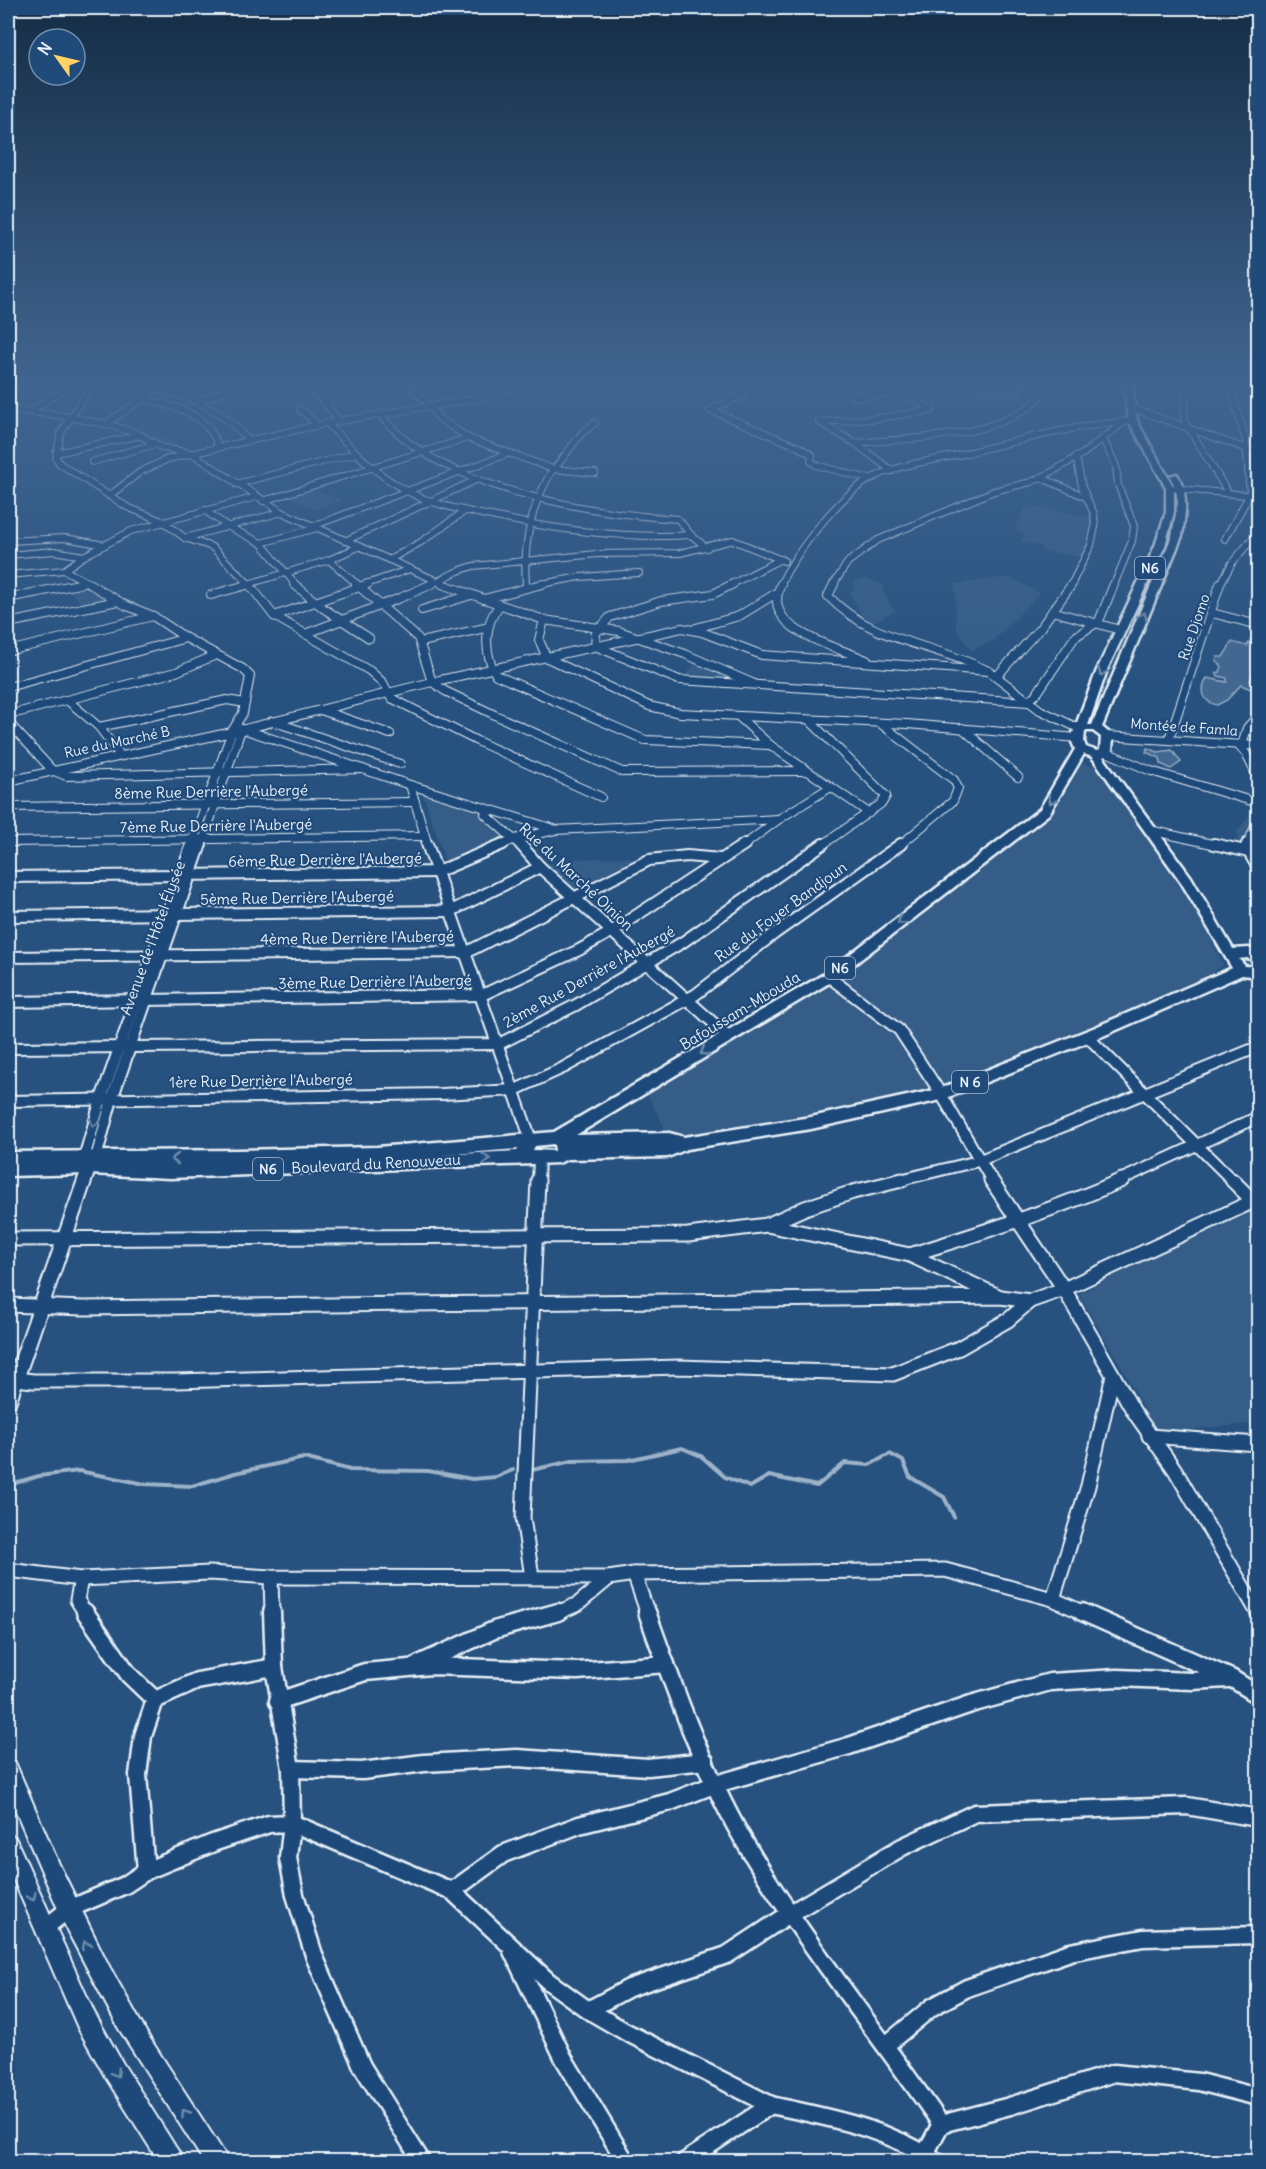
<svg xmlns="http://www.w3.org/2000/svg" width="1266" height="2169" font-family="Delius,sans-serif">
<rect width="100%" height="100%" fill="#27517f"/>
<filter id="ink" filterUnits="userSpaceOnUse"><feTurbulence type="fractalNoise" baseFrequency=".0167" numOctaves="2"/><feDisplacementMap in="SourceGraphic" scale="12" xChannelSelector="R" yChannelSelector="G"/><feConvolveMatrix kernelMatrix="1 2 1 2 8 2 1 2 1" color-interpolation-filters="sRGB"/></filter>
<g filter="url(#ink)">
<g fill="#355d88">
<polygon points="144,425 177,442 173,446 165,446 134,428"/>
<polygon points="310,488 342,500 314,510 286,495"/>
<polygon points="1027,505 1092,517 1092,536 1087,552 1081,557 1041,551 1041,546 1020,542 1025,533 1014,530"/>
<polygon points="1008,577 1040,593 993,641 971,651 956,628 955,584"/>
<polygon points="865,579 883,584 884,594 895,611 876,621 868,620 862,615 850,593 854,590 854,581"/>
<polygon points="86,583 113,600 85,606 68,590"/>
<polygon points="698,657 757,680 756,684 683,680"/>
<polygon points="1082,764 1102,766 1114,781 1192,899 1223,965 1210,974 1098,1027 950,1084 868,1107 765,1126 706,1136 668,1134 646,1092 778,1016 886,938 1056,808"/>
<polygon points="422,792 475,806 512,838 447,866"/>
<polygon points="1253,804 1258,806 1258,813 1240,847 1229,843 1238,839 1240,835 1236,833 1252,812"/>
<polygon points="629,857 636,865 579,893 547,864 575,859"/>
<polygon points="1252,1209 1258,1219 1258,1423 1157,1433 1123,1369 1079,1294 1225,1220"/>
</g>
<g fill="#436891" stroke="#96acc4" stroke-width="1.5">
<polygon points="970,382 1025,382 1025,388 1019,397 975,391"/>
<path d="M 1258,608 L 1258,671 L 1254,670 L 1250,681 L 1258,685 L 1258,692 L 1241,685 L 1227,700 L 1217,705 C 1202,702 1200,690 1207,678 L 1227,682 L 1227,678 L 1218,676 L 1216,673 L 1220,672 L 1222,666 L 1216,661 L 1217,657 L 1223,657 L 1232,642 L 1247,646 L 1258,627 L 1256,620 Z"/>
<polygon points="1147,748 1158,752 1172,750 1181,762 1171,769 1161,764 1160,758 1146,752"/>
</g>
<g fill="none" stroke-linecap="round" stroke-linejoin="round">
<g stroke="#9db3c9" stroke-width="4">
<polyline points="532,1470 572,1461 628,1460 682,1448 701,1456 725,1477 750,1487 769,1476 817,1486 845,1463 869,1465 890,1454 903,1461 910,1477 944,1497 954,1517"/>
<polyline points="8,1485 39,1476 79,1471 145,1484 192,1486 235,1473 304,1458 350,1470 428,1471 472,1479 496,1477 513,1470"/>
</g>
<defs>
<g id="minor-far4">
<polyline points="93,382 61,433 56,458 60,464 127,507 162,521 185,538 212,547 250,585"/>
<polyline points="273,382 278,384"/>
<polyline points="303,382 325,403 339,421"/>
<polyline points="402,382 424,399 440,419 468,438 553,469 595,473"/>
<polyline points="731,382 744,395 710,410 799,447 812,455 811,461 816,465 869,479"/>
<polyline points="836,382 856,397 905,392"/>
<polyline points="1186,382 1184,420 1227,491"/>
<polyline points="838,383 863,382"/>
<polyline points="8,389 27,382"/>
<path d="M 158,389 C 194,398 223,410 247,439"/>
<path d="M 144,399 C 176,406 206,413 218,446"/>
<polyline points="198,402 247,382"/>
<polyline points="325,403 367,382"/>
<polyline points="1129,407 1258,453"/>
<polyline points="300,409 317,425"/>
<polyline points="8,410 51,414 106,424 134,432 163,448 191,453 282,512 446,585"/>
<polyline points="29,412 74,382"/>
<path d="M 380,414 C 437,489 589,513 678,519 L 691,535 L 707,548"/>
<polyline points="819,422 872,419 932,410 888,382"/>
<polyline points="819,422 855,443 892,471"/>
<path d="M 327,423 C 351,448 376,475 407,491 C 433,505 462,510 491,516 C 557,530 623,539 691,535"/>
<polyline points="106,424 166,382"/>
<polyline points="1103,439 1116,466 1118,485 1134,526 1132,541 1114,585"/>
<path d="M 855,443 C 909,438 993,439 1035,402 C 1040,397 1043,388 1047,382"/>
<polyline points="56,453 141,435"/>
<polyline points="92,462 155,444"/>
<polyline points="555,468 582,433 595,423"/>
<polyline points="1042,478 1086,497"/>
<polyline points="236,484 357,453"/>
<polyline points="1170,488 1258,496"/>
<polyline points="109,496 140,472 168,459 327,423 474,399 536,382"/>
<polyline points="263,501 468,438"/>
<polyline points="204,510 227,526 261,543 317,528"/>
<polyline points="313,526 507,454"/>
<polyline points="185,538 282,512"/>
<polyline points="1225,539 1250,494 1246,441 1229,382"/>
<polyline points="8,541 65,538 105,545"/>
<polyline points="345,541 478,479"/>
<polyline points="261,543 296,585"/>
<polyline points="8,555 54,551 84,556"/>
<polyline points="329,560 358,585"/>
<polyline points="389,560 421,542 465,511"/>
<polyline points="64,570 84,556 131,531 256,497"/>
<polyline points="8,575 64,570 93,585"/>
<polyline points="72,585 87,582"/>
<polyline points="245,585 329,560 358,547"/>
<polyline points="364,585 410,569"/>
<polyline points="430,585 458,571 473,566 597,554 680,553 733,540 784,561"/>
<path d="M 526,585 C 523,542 531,506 553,469"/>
<polyline points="536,585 580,577 639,573"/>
<polyline points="730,585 781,559"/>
<path d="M 780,585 C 795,554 837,498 867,481 C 896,464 931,461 963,454 C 1020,440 1075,425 1133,421"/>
<polyline points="833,585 848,562 878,540 994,491 1031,482 1050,473 1084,453 1124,422"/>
<polyline points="1071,585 1091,545 1095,527 1094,514 1082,487 1076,456"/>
<polyline points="1220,585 1232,563 1258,532"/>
</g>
<g id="minor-far3">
<polyline points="90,584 125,605 153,616 186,638 243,669 250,676 243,713 232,731 191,846"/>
<polyline points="249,584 274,616 370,671 383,683 391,698 477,741 601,797"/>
<polyline points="294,584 323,608 369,638"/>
<polyline points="356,584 418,638 432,682 445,691 497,716 622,772 806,771"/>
<polyline points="442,584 544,620 539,640 547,658 649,706 680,713 907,724 1078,738"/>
<polyline points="733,584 713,594 661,601 610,617 596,633 595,646 679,680 1028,702 1038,692 1075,637 1099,621 1114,584"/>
<path d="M 781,584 C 758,631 838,646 868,661"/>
<path d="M 834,584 L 828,596 C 874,644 932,642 988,671"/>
<polyline points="211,595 250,584"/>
<polyline points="8,598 79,584"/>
<polyline points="484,599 542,584"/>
<path d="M 500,605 C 483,624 484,653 496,675 L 645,740 L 770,745"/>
<polyline points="422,610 471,595"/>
<polyline points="1052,611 1120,630"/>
<polyline points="1212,613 1258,625"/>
<polyline points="274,616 368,584"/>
<polyline points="544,620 619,631 685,654 752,683"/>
<polyline points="8,623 118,601"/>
<polyline points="696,628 739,616 778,592"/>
<polyline points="305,634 400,598 432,584"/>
<polyline points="421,642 485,628"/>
<polyline points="8,651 153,616"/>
<polyline points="997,676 1041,627 1072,584"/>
<polyline points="8,687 186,638"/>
<polyline points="67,700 99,727 120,755"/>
<polyline points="321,710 390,734"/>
<polyline points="8,715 176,672 216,655"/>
<polyline points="739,717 770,745 869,813"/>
<polyline points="809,720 886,796 882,803 821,846"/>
<polyline points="272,721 400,764"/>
<polyline points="8,722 52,770 66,776 363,769"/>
<polyline points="881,724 954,780 958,788 953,801 899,846"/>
<polyline points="99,727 227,700 245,703"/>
<polyline points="962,728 1018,777"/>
<polyline points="243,729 410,785 554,829"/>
<polyline points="1107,736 1258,746"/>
<polyline points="1169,739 1220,584"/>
<polyline points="1238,745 1246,754 1258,778"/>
<polyline points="1242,745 1247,728 1258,715"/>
<polyline points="1106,752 1151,771 1258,803"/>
<polyline points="8,781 241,730 440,680 682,628 702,632 762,655 989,671 1040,710 1080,729"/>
<polyline points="410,785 428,846"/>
<polyline points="8,807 415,802"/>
<polyline points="486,810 485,814 521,846"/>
<polyline points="1154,831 1221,846"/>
<polyline points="8,842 424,836"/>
<polyline points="201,846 241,730 238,727"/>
<polyline points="499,846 515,839 555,830 779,819"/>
<polyline points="743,846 779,819 829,788"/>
<polyline points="1247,846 1258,819"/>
</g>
<g id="minor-far2">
<polyline points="427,844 531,1140"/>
<polyline points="520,844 540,867 729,1037"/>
<polyline points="1214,844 1258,854"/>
<polyline points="1247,844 1246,847 1258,868"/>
<polyline points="8,877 437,872 503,844"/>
<polyline points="8,916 451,911 540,867"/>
<polyline points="8,957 467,952 649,860 687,856 720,859"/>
<polyline points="829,977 899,1030 941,1094 992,1181"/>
<polyline points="8,1002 482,995 579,950 611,932 745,844"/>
<polyline points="1087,1036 1233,1181"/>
<polyline points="8,1048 499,1044 576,1005 683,942 823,844"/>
<polyline points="8,1101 442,1094 515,1090 563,1068 695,995 774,934 901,844"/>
<polyline points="84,1158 101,1099 192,844"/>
<polyline points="96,1158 112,1099 201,844"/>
<polyline points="538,1181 539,1158"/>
<polyline points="896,1181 978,1161 1258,1047"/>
<polyline points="1118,1181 1258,1117"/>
</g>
<g id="minor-far1">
<polyline points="991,1180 1064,1289 1134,1412 1175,1470 1258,1613"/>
<polyline points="1232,1180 1258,1206"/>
<polyline points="767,1225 910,1255 998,1296"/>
<polyline points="8,1239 688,1235 767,1225 805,1208 853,1192 902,1180"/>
<path d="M 910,1255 C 982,1232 1053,1211 1122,1180"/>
<polyline points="8,1305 83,1308 1001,1297 1030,1301"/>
<polyline points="8,1378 33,1381 176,1381 679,1367 893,1374 959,1348 1008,1320 1030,1301 1064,1289 1258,1199"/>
<polyline points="1149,1436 1258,1444"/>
<polyline points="8,1570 81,1579 210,1573 271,1577 609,1578 634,1574 945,1570 1053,1599 1086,1614"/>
<polyline points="634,1574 648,1614"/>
<polyline points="271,1577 272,1614"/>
<polyline points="532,1577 523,1518 538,1180"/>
<polyline points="81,1579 77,1600 86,1614"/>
<polyline points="1053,1599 1088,1486 1113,1375"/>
<polyline points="555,1614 578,1604 609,1578"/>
</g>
<g id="minor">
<polyline points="85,1612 129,1675 155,1700"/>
<polyline points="272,1612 274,1667 291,1769 292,1823 288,1858 295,1895 315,1958 362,2066 422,2162"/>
<path d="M 647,1612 C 673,1685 699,1759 736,1827 C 795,1932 873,2025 941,2124"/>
<polyline points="1082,1612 1231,1678 1258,1695"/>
<polyline points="419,1664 494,1630 558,1612"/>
<polyline points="278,1701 365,1672 431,1666 577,1671 666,1664"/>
<polyline points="291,1769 362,1771 424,1763 517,1758 648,1767 705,1761"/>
<polyline points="146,1871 138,1775 143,1736 155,1700 197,1681 274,1667"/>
<polyline points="452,1891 503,1854 579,1825 670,1802 716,1784 849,1746 971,1704 1050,1682 1117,1678 1192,1681 1228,1679"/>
<polyline points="46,1927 69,1909 125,1885 146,1871 213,1843 269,1824 292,1823 452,1891 548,1981 588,2010 626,2032 771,2105"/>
<polyline points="512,1951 564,2059 626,2162"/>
<polyline points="588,2010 629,1988 727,1955 791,1913 902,1847 975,1813 1187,1806 1258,1818"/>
<polyline points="886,2045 932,2007 967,1988 1070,1952 1143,1938 1258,1935"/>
<polyline points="926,2152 941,2124 1010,2106 1114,2073 1199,2082 1258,2097"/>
<path d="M 684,2162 L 771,2105 C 830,2118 887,2128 938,2162"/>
</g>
<g id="major">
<polygon points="96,1152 101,1154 103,1158 95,1170 16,1401 14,1406 8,1409 8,1379 82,1168 91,1154"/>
<polygon points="8,1759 15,1762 59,1864 108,1964 149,2037 230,2162 204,2162 119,2029 67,1930 8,1793"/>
<polygon points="8,1834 15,1837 94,2012 122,2062 185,2162 159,2162 106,2078 78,2028 8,1867"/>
</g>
<path id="highway" d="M 1123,382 L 1131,382 L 1137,421 L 1174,488 L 1174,512 L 1165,546 L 1107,670 L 1088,725 L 1092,725 L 1172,536 L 1178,502 L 1176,489 L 1170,476 L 1177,474 C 1189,495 1185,513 1182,536 L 1102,727 L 1113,736 L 1112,752 L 1103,757 L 1191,877 L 1233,949 L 1249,948 L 1258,952 L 1258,963 L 1247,958 L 1239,959 L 1245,966 L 1258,967 L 1258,977 L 1242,975 L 1103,1036 L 941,1100 L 811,1129 L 687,1149 L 668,1157 L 567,1159 L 559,1163 L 170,1178 L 89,1174 L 8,1176 L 8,1152 L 239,1150 L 377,1147 L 554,1132 L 824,974 L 1040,809 L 1075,749 L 1072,742 L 1073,733 L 1097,670 L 1155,546 L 1166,512 L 1166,488 L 1129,421 ZM 1085,731 L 1093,731 L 1101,737 L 1100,750 L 1097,751 L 1086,747 L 1084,742 ZM 1084,754 L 1092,757 L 1181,882 L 1232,968 L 1093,1028 L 939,1089 L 811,1117 L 684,1137 L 669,1133 L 576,1135 L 834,980 L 1049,814 ZM 554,1144 L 555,1151 L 533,1150 L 535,1146 ZM 518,1149 L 517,1151 L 441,1155 Z"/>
</defs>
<use href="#minor-far4" stroke="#e8f1f8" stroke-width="8"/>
<use href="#minor-far3" stroke="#e8f1f8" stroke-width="10"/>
<use href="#minor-far2" stroke="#e8f1f8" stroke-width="14"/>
<use href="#minor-far1" stroke="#e8f1f8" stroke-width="17"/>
<use href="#minor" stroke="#e8f1f8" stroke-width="21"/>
<use href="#major" stroke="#e8f1f8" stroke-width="4"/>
<use href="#highway" stroke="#e8f1f8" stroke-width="5"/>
<use href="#minor-far4" stroke="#1f4a7a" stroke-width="6"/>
<use href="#minor-far3" stroke="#1f4a7a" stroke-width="8"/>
<use href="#minor-far2" stroke="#1f4a7a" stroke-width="10"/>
<use href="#minor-far1" stroke="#1f4a7a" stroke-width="13"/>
<use href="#minor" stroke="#1f4a7a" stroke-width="16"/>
<use href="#major" fill="#1f4a7a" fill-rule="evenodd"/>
<use href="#highway" fill="#1f4a7a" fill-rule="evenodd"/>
</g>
<defs><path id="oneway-chevron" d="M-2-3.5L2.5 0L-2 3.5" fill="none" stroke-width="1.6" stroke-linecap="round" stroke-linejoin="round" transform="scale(1.5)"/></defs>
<g stroke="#6f8dac">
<use href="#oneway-chevron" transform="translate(1143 616) rotate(-66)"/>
<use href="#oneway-chevron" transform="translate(1102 672) rotate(112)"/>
<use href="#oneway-chevron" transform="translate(1052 800) rotate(120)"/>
<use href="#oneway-chevron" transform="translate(901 921) rotate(142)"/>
<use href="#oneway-chevron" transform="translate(704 1052) rotate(149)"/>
<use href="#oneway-chevron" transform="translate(94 1123) rotate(106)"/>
<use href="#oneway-chevron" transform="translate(175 1159) rotate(180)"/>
<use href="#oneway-chevron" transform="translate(486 1159) rotate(-2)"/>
<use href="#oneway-chevron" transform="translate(32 1897) rotate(65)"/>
<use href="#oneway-chevron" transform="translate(86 1945) rotate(-116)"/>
<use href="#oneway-chevron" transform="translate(116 2073) rotate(58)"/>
<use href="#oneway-chevron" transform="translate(185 2113) rotate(-124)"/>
</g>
</g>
<linearGradient id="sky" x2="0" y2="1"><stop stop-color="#152d46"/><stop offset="0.56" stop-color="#416590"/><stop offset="1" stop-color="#416590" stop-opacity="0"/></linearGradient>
<rect width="1266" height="685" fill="url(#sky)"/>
<g text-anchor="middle" stroke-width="4.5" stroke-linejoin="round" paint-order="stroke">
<g fill="#1f4a7a" stroke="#acbfd2" stroke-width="1.5">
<rect x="1135" y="557" width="30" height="22" rx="4.5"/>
<rect x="825" y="957" width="30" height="22" rx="4.5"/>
<rect x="952" y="1071" width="36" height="22" rx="4.5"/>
<rect x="253" y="1158" width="30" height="22" rx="4.5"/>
</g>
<g font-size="14" font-weight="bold" fill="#e8f1f8">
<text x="1150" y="573">N6</text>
<text x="840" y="973">N6</text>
<text x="970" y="1087">N 6</text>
<text x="268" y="1174">N6</text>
</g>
<g font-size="14" fill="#e8f1f8" stroke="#1f4a7a">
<text transform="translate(1194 627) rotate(-71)" y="5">Rue Djomo</text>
<text transform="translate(1184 727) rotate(4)" y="5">Montée de Famla</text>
<text transform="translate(117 742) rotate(-12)" y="5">Rue du Marché B</text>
</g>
<g font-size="15" fill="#e8f1f8" stroke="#1f4a7a">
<text transform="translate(211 792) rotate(-1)" y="5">8ème Rue Derrière l'Aubergé</text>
<text transform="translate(216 826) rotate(-1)" y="5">7ème Rue Derrière l'Aubergé</text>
<text transform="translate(325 860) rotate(-1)" y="5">6ème Rue Derrière l'Aubergé</text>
<text transform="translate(576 877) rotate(43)" y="5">Rue du Marché Oinion</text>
<text transform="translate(297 898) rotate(-1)" y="5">5ème Rue Derrière l'Aubergé</text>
<text transform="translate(781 912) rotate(-36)" y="5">Rue du Foyer Bandjoun</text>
<text transform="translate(153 938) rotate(-70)" y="5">Avenue de l'Hôtel Élysée</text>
<text transform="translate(357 938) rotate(-1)" y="5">4ème Rue Derrière l'Aubergé</text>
<text transform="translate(589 977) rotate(-29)" y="5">2ème Rue Derrière l'Aubergé</text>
<text transform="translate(375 982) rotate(-1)" y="5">3ème Rue Derrière l'Aubergé</text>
<text transform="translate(740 1011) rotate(-31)" y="5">Bafoussam-Mbouda</text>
<text transform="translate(261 1081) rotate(-1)" y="5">1ère Rue Derrière l'Aubergé</text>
<text transform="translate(376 1164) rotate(-3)" y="5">Boulevard du Renouveau</text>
</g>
</g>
<rect width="1266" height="2169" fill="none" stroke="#1f4a7a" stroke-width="30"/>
<rect x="15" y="15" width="1236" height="2139" fill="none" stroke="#e8f1f8" stroke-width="2" filter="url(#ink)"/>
<g transform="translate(57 57) rotate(304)"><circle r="28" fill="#1f4a7a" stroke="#6f8dac" stroke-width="1.5"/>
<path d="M0-4.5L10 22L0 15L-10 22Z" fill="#ffd166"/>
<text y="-9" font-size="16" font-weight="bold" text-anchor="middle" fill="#e8f1f8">N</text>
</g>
</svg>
